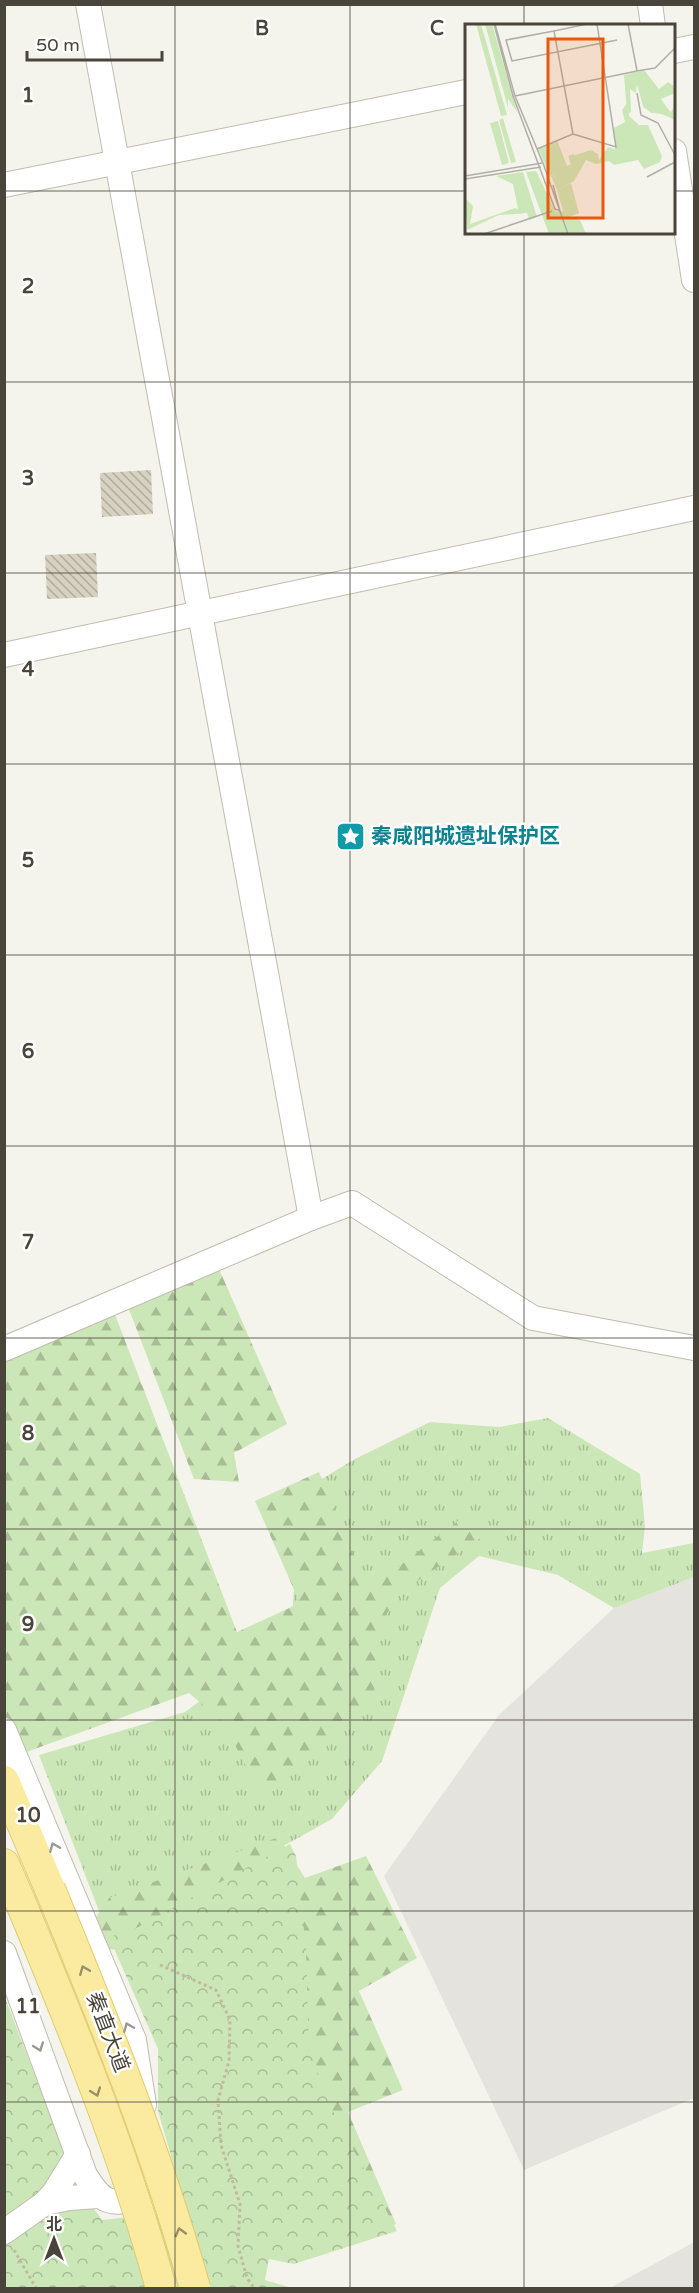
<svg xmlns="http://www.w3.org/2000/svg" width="699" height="2293" font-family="'Varela Round','Noto Sans SC',sans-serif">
<defs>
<pattern id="grass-tufts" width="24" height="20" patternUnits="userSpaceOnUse" patternTransform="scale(1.5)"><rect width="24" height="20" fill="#cce7b7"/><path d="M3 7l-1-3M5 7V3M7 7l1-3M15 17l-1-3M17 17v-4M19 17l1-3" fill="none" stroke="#a8bd96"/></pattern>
<pattern id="forest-firs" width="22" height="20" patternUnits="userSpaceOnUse" patternTransform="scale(1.5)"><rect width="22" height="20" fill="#cce7b7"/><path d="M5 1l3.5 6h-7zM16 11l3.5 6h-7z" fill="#a8bd96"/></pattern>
<pattern id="park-crowns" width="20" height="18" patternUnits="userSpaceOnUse" patternTransform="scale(1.5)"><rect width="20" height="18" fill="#cce7b7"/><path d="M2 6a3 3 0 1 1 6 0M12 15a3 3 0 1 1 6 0" fill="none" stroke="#a8bd96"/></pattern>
<pattern id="building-back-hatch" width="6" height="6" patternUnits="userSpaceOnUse" patternTransform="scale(1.5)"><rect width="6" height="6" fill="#d7d1c2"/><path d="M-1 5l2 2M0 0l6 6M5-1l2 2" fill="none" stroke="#b0ab9f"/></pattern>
</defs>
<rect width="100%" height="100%" fill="#f5f4ec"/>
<g fill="#e5e3dd">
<polygon points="694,1577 694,2098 524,2170 384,1876 499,1715 614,1608"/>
<polygon points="694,2242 694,2288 610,2288"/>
</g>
<polygon fill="url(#grass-tufts)" points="548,1418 640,1474 645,1526 642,1553 694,1543 694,1577 614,1608 558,1575 479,1556 440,1588 382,1761 332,1819 131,1931 109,1937 39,1755 185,1712 233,1676 291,1625 294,1590 266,1513 353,1460 430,1422 499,1427"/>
<g fill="url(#forest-firs)">
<polygon points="213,1255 287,1424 234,1453 239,1482 194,1479 125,1299"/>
<polygon points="109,1299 237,1632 300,1603 255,1501 319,1472 364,1578 393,1571 467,1514 488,1533 398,1594 380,1626 374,1693 263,1799 223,1722 189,1693 21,1754 4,1713 4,1345"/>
<polygon points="279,1837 305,1878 366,1856 417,1958 359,1991 403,2090 348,2112 396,2224 316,2256 173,1955 109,1949 96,1917 109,1898"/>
</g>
<polygon fill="url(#park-crowns)" points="290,1844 296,1856 306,1949 309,2050 333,2111 397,2231 294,2264 269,2259 265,2280 292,2288 5,2288 4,1995 78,2187 102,2220 187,2211 158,2111 158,2049 109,1937 131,1931"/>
<g fill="url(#building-back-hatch)">
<polygon points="151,470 153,514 102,517 100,473"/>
<polygon points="96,553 98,597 47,599 45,555"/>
</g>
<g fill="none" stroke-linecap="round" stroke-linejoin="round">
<defs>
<g id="minor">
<polyline points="650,4 653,26"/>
<polyline points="674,51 694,47"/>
<polyline points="674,151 694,280"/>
<polyline points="4,185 466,92"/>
<polyline points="4,655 694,508"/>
<polyline points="311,1218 352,1203 533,1318 694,1348"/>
<polyline points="4,1349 311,1218 88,4"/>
<polyline points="4,1730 134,2040 144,2105"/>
<path d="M 4,1953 L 85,2175 C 105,2207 109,2203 145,2199 L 152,2179 L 149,2158"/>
<polyline points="78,2154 54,2193 45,2203 69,2198 98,2196"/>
<polyline points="4,2232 45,2203"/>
</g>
<g id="major">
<polyline points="4,1781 50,1889"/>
<polyline points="4,1864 20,1901"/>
</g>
</defs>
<use href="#minor" stroke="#c1bcaf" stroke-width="26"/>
<use href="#major" stroke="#e0cb6f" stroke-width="32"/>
<g stroke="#c2baa0" stroke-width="3" stroke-dasharray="3 3" stroke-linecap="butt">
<polyline points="160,1965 216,1990 230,2020 229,2061 218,2100 221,2145 240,2204 238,2246 247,2278 254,2288"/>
<polyline points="14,2250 36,2288"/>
</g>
<use href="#minor" stroke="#fff" stroke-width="24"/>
<use href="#major" stroke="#faeba0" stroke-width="30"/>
<defs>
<g id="major-bridge">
<path d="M 50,1889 C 104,2020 157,2152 195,2288"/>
<path d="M 20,1901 C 73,2028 125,2156 161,2288"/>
</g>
</defs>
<use href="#major-bridge" stroke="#e0cb6f" stroke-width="32" stroke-linecap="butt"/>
<use href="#major-bridge" stroke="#faeba0" stroke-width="30"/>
</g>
<defs><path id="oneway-chevron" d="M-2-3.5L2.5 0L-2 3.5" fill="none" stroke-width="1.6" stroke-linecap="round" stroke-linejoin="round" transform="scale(1.5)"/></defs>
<g stroke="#9b9993">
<use href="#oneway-chevron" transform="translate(54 1847) rotate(-112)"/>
<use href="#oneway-chevron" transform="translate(128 2027) rotate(-112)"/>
<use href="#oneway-chevron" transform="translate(39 2047) rotate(70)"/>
</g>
<g stroke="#999068">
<use href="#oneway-chevron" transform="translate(84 1970) rotate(-112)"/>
<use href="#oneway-chevron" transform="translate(96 2092) rotate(70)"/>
<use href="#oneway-chevron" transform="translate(180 2232) rotate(-105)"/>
</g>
<path fill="none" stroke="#4a453a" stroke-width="1.5" stroke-opacity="0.55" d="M 175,4 L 175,2288M 350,4 L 350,2288M 524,4 L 524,26M 4,191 L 466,191M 674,191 L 694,191M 524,232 L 524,2288M 4,382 L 694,382M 4,573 L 694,573M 4,764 L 694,764M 4,955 L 694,955M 4,1146 L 694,1146M 4,1338 L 694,1338M 4,1529 L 694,1529M 4,1720 L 694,1720M 4,1911 L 694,1911M 4,2102 L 694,2102"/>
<defs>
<symbol id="sight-square" viewBox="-11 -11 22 22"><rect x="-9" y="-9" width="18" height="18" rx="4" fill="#0f9aa8" stroke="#fff"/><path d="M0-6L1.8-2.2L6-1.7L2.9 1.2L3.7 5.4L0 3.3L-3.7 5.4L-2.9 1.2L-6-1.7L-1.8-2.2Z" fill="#fff"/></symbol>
</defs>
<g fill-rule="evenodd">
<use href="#sight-square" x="334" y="820" width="33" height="33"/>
</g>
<g text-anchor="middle" stroke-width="5" stroke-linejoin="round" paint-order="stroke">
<g font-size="21" font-weight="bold" fill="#0d838f" stroke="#fff" text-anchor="start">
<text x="371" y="843">秦咸阳城遗址保护区</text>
</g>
<g font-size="21" fill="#4a453a" stroke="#fff">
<text transform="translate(108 2032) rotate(69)" y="7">秦直大道</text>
</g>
</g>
<g transform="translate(465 24)">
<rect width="210" height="210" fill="#f5f4ec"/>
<path d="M 11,0 L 16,0 L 42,91 L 36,92 ZM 161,53 L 170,53 L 206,88 L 210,80 L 210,97 L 200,90 L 186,89 L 178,82 L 172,60 L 171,69 L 165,65 L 164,92 L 174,101 L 183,101 L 197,132 L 195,138 L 179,145 L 173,136 L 149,141 L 144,137 L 131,140 L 121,136 L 109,157 L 92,166 L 86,152 L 106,142 L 104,133 L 126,126 L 133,130 L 134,136 L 143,123 L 150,125 L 149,104 L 160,98 L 157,86 L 163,78 ZM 38,94 L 51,138 L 46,139 L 34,96 ZM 33,97 L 44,139 L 37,141 L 25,99 ZM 0,174 L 8,182 L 5,200 L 50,184 L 63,189 L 34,191 L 2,206 Z" fill="#cce7b7"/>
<path d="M 20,0 L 27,0 L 52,88 L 43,75 L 43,84 ZM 179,46 L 194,65 L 203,58 L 210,63 L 210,69 L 196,75 L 210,95 L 179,84 L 172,60 L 165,64 L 166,88 L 162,90 L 159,51 ZM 92,116 L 102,142 L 107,140 L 103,132 L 108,130 L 112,138 L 121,135 L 104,155 L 98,147 L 85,152 L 73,124 ZM 58,148 L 72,193 L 64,196 L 62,188 L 54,190 L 48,160 L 31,152 Z" fill="#cce7b7"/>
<path d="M 71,147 L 91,188 L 98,187 L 92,166 L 106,159 L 114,189 L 104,193 L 115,196 L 121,210 L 84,210 L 61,148 Z" fill="#cce7b7"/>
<path fill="none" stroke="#b1aea5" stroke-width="1.5" d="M 29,0 L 48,72 L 90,185 L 95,187 L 88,161M 30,0 L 50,72 L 80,144M 163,0 L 172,47 L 190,44 L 210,24M 89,7 L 41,16 L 47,37 L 152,16M 172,69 L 176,91 L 193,99 L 210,131M 50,72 L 172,47M 108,110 L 151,123 L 132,0M 72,125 L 108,110 L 89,7 L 122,0M 79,142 L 103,210M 0,152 L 77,139M 182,153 L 210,138M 0,155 L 76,143M 19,210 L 87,187"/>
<path fill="#e8590c" fill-opacity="0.15" stroke="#e8590c" stroke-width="3" d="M 83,15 L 138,15 L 138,194 L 83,194 Z"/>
<rect width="210" height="210" fill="none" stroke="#4a453a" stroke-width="3"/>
</g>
<g font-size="20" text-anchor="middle" font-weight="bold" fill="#4a453a" stroke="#fff" stroke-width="5" stroke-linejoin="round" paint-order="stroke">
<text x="262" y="35">B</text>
<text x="437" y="35">C</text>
<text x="28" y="102">1</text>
<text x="28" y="293">2</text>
<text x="28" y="485">3</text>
<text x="28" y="676">4</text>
<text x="28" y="867">5</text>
<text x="28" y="1058">6</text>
<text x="28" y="1249">7</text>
<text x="28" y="1440">8</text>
<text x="28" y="1631">9</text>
<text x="28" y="1822">10</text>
<text x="28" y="2013">11</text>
</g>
<rect width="699" height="2293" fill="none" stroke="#4a453a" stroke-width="12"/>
<g transform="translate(54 2239)" stroke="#ffffff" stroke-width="4.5" paint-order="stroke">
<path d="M0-4.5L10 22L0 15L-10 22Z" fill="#4a453a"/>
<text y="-9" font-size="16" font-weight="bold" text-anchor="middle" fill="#4a453a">北</text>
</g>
<path d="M27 51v9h135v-9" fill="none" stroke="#4a453a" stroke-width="3"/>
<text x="36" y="51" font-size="18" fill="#4a453a" stroke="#ffffff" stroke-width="4.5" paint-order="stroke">50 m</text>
</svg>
